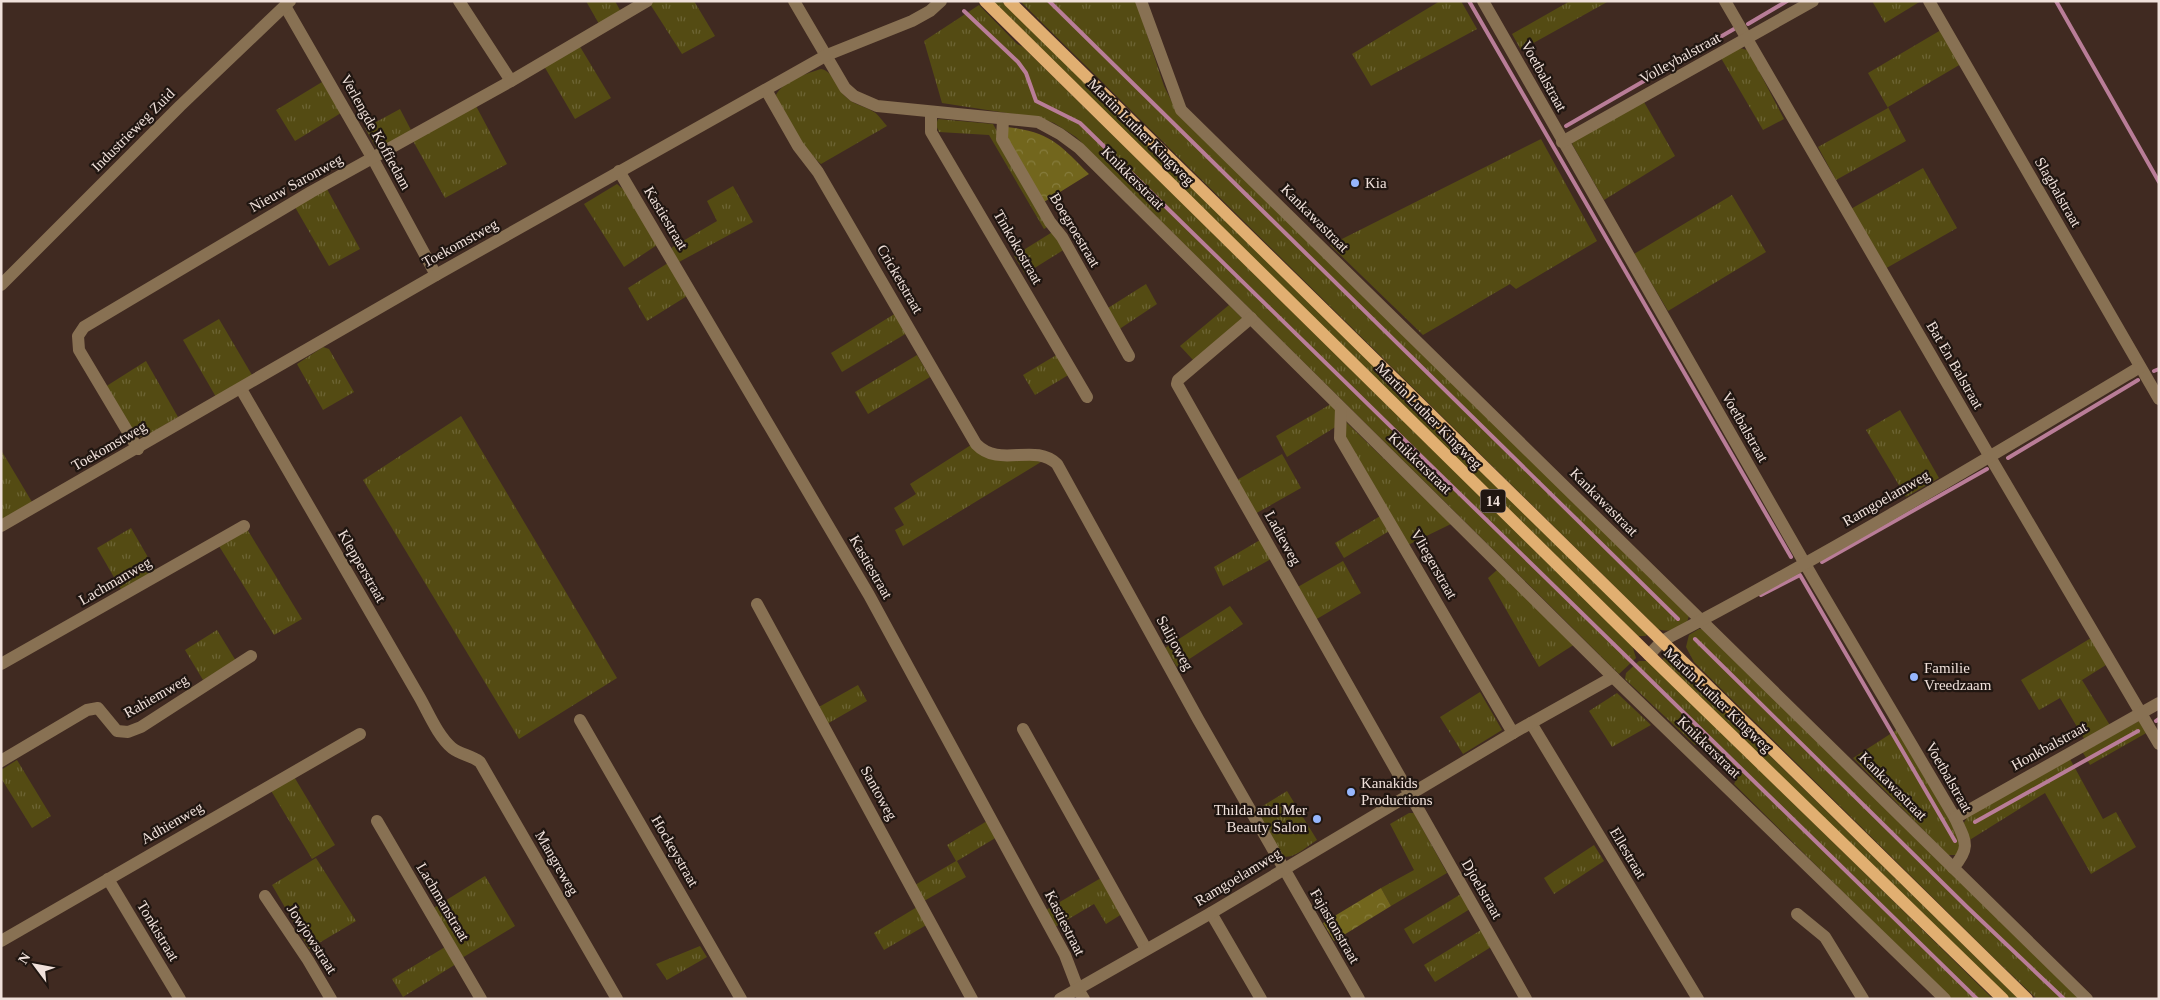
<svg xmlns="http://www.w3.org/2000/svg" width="2160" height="1000" font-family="Georgia,serif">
<defs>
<pattern id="grass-tufts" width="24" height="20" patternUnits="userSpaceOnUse" patternTransform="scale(1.25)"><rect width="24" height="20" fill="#544b13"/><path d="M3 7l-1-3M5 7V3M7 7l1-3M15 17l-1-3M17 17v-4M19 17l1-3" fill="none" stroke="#6d6535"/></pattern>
<pattern id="forest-crowns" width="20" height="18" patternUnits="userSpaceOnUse" patternTransform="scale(1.25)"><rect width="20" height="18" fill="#72661d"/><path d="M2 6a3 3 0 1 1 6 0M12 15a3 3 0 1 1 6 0" fill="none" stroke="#867c3d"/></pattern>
</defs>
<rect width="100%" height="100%" fill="#402a21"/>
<g fill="url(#grass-tufts)">
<polygon points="586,1 615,1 621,12 599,24"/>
<polygon points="655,1 694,1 715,36 682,54 650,4"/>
<polygon points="992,1 1001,1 1024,23 1647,634 1646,636 1638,636"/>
<path d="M 1020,1 L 1136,1 L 1164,86 L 1179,116 C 1350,282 1520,449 1689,616 L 1687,622 C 1677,629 1670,633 1658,629 Z"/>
<polygon points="1440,1 1461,1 1477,29 1371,86 1352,54"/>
<polygon points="1570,1 1609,1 1521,50 1512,34"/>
<polygon points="1872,1 1921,1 1885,23"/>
<polygon points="979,5 1017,44 1023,47 1632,645 1636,658 1619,674 1076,137 1054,123 1040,118 942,103 924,41"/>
<polygon points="1941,30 1961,64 1888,107 1906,141 1836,180 1818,147 1888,108 1868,73"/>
<polygon points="579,45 611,98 575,119 544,66"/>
<polygon points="1740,48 1747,50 1750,54 1784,119 1763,130 1721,58"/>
<path d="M 821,69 C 834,71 836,89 846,97 C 854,105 865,106 874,112 C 879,115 883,122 887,126 L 821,164 C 808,154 780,111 776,95 C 783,81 808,73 821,69 Z"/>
<polygon points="322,82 341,113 295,141 276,110"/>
<polygon points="1644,102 1675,156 1604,200 1572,144 1574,141"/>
<polygon points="476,106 507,164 445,198 413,141"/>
<polygon points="400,109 412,132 378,151 365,128"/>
<polygon points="938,119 993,124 1049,226 1044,229 989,135 939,132 936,125"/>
<polygon points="1541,139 1597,241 1516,289 1510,284 1423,335 1330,245"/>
<polygon points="1923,168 1957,228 1883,270 1849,210"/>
<polygon points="617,184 624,190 657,245 624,267 584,204"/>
<polygon points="733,186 753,222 679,262 671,248 717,221 707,201"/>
<polygon points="327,189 360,249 329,266 295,207"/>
<polygon points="1732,195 1766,252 1668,311 1634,254"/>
<polygon points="1054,231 1065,249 1025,274 1014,256"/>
<polygon points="668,263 687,296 647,321 628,288"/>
<polygon points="1146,284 1157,304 1118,330 1108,308"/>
<polygon points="1229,305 1243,319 1194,361 1180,346"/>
<polygon points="896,313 907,333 842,372 831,353"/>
<polygon points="219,319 252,375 216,397 183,340"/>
<polygon points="323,347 329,349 354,392 323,410 297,364"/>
<polygon points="1058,354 1070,374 1035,395 1023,375"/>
<polygon points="917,355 930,377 868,414 855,392"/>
<polygon points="146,361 178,417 146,436 140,437 135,433 105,387"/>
<polygon points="1331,404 1337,411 1337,426 1287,457 1276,436"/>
<polygon points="1900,410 1939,478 1906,497 1866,430"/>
<polygon points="461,416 617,678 519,739 363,480"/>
<polygon points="1346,422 1451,524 1408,545 1344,437"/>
<path d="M 971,445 C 1004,474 1009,451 1041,462 L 903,546 L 895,530 L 904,525 L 894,508 L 916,494 L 910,484 Z"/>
<polygon points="1,450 32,502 1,520"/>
<polygon points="1282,454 1301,488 1255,514 1237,480"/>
<polygon points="1382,515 1391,530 1344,558 1335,543"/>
<polygon points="131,528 156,571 122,591 97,548"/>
<polygon points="247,529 302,619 274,635 219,546"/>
<polygon points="1260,540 1271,559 1223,586 1214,567"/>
<polygon points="1343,561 1361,593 1315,620 1296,588"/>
<polygon points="1497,570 1575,644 1539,667 1488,578"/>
<polygon points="1230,606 1243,624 1177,667 1165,648"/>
<polygon points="1699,629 1702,629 2079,999 2037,999 1993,957 1694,662 1686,647 1689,635"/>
<polygon points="217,630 236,661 203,680 185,650"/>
<polygon points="2091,638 2106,665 2082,680 2111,727 2086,742 2060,698 2039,710 2021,680"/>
<polygon points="1667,655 2019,999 2008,999 1663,660 1664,656"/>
<polygon points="1639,661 1647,661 1652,664 1993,999 1951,999 1734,784 1737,778 1704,746 1695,745 1625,679 1626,673"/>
<polygon points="858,685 867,701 827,724 817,708"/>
<polygon points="1480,692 1502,730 1463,754 1440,717"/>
<polygon points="1617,693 1651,725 1612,747 1589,711"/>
<polygon points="2139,721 2148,732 2090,765 2082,751"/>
<polygon points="1898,729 1957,833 1961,843 1957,855 1948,855 1944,851 1853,758"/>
<polygon points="2070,759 2103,819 2116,812 2136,847 2091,874 2045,793 1968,841 1962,826 1968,816"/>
<polygon points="17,760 51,816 32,828 1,778 1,770"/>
<polygon points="293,775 335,845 312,859 270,789"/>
<path d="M 1287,791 L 1317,840 C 1307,846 1294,860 1282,856 L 1256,810 Z"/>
<polygon points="1409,813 1414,813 1447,873 1391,906 1381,888 1414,870 1390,824"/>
<polygon points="987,821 997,837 957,861 966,877 924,901 915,885 956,861 947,845"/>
<polygon points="1594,845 1604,861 1554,894 1544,878"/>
<polygon points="316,858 356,921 309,949 272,885"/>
<polygon points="485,876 515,926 462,958 432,909"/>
<polygon points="1101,878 1122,914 1106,924 1094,904 1055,927 1046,910"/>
<polygon points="1461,894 1470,909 1413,944 1404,929"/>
<polygon points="917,907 928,924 884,950 874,933"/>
<polygon points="1481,930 1491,947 1435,982 1424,965"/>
<polygon points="700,946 707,957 667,980 656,964"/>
<polygon points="445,947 456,964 403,997 392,979"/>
</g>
<g fill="url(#forest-crowns)">
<path d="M 1007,127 C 1051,132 1060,145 1089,174 L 1044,202 L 1005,135 Z"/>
<polygon points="1381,888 1391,906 1334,941 1323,923"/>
</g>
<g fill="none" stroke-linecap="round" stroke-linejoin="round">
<g stroke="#b97d98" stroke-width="4">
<polyline points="1049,1 1678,619"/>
<polyline points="1469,1 1791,557"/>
<polyline points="2056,1 2159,182"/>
<polyline points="964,11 1018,62 1026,73 1036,101 1080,123 1977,999"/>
<polyline points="1748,24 1787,1"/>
<polyline points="1566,126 1734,29"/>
<polyline points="2154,371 2159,369"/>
<polyline points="2008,458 2138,380"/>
<polyline points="1822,562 1987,469"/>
<polyline points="1761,595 1800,575 1955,841"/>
<polyline points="1695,639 1967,907 2064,999"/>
<polyline points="2156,721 2159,719"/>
<polyline points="1975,822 2138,731"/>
</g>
<g stroke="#887153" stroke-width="12">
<polyline points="459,1 511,81"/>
<polyline points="794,1 845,88 854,96 877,106 1038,122 1060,134 1079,148 1613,677 1945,999"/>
<polyline points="1141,1 1181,110 2087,999"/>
<path d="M 1483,1 L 1816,583 L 1955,818 C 1966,842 1971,847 1953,868"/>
<polyline points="1725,1 1990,457 2159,744"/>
<polyline points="1929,1 2159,399"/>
<polyline points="285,6 373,159 436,275"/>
<path d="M 766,90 L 798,146 L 818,172 L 976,444 C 1000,469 1034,442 1057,464 L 1198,719 L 1359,999"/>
<polyline points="931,112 931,132 1087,397"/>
<polyline points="1003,120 1002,139 1050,222 1062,237 1129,356"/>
<polyline points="1562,142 1813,1"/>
<polyline points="619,171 869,595 1065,955 1078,989 1084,999"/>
<polyline points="1,285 180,106 290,1"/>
<polyline points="1251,318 1178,380 1177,384 1526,999"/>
<path d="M 241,389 L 420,698 C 429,714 438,736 452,748 C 461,755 471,755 480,762 L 617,999"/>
<polyline points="1341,408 1340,438 1513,733"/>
<polyline points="138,449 79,350 78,336 84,327 311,192 511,81 647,1"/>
<polyline points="1,526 436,275 827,55 912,21 930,11 941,1"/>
<polyline points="757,604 972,999"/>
<path d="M 1649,655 L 1662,641 C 1825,556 1983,461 2140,367"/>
<polyline points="1,664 244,526"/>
<polyline points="580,720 741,999"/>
<polyline points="1531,723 1698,999"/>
<polyline points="1023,729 1146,949"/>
<polyline points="1,761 87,710 98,708 117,731 128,732 141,727 251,656"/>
<polyline points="1955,818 2159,703"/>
<polyline points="377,821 481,999"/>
<polyline points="108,879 180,999"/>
<polyline points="265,896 308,960 331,999"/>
<polyline points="1211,913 1261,999"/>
<polyline points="1797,914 1825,937 1863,999"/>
<polyline points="1,941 360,734"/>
<polyline points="1060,999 1211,913 1513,733 1613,677"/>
</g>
<g stroke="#e1af71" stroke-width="12">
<polyline points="985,1 1649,655 2003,999"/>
<polyline points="1009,1 2027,999"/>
</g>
</g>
<g fill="#96b6fd" stroke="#201611" stroke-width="2">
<circle cx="1355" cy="183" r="5"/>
<circle cx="1914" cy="677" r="5"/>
<circle cx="1351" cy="792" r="5"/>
<circle cx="1317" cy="819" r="5"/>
</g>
<g text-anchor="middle" stroke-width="4.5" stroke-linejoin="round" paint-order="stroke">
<rect fill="#201611" stroke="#b2a49e" stroke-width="1" x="1480.5" y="489.5" width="25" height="23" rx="4"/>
<g font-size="14" font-weight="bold" fill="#f0e1db">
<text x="1493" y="506">14</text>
</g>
<g font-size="15" fill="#f0e1db" stroke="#201611">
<text transform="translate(1680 58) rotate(-29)" y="5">Volleybalstraat</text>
<text transform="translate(1544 76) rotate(61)" y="5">Voetbalstraat</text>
<text transform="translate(133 130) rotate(-45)" y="5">Industrieweg Zuid</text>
<text transform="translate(376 132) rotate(61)" y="5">Verlengde Koffiedam</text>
<text transform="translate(1141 132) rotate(45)" y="5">Martin Luther Kingweg</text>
<text transform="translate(1133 178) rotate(45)" y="5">Knikkerstraat</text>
<text transform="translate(296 183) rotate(-29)" y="5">Nieuw Saronweg</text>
<text transform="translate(2058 192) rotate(60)" y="5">Slagbalstraat</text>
<text transform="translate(666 218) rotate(59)" y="5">Kastiestraat</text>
<text transform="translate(1315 218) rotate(45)" y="5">Kankawastraat</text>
<text transform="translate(1075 230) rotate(59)" y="5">Boegroestraat</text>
<text transform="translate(460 243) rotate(-29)" y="5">Toekomstweg</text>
<text transform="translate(1018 247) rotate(60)" y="5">Tinkokostraat</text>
<text transform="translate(900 279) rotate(60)" y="5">Cricketstraat</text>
<text transform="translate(1955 365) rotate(60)" y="5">Bat En Balstraat</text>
<text transform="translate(1429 416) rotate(45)" y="5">Martin Luther Kingweg</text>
<text transform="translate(1745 427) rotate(60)" y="5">Voetbalstraat</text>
<text transform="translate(109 446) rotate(-30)" y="5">Toekomstweg</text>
<text transform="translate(1420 463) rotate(44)" y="5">Knikkerstraat</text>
<text transform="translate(1886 498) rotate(-30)" y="5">Ramgoelamweg</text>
<text transform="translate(1604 502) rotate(45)" y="5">Kankawastraat</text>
<text transform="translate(1283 538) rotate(61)" y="5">Ladieweg</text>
<text transform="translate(1434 564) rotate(60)" y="5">Vliegerstraat</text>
<text transform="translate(362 566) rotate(60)" y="5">Klepperstraat</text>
<text transform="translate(871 567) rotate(60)" y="5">Kastiestraat</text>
<text transform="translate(115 581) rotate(-30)" y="5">Lachmanweg</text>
<text transform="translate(1175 643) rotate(61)" y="5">Salijoweg</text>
<text transform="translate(156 696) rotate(-30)" y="5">Rahiemweg</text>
<text transform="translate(1718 700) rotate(44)" y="5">Martin Luther Kingweg</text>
<text transform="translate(2049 746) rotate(-29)" y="5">Honkbalstraat</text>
<text transform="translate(1709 747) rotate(44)" y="5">Knikkerstraat</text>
<text transform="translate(1949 777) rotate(60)" y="5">Voetbalstraat</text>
<text transform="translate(1893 786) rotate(45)" y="5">Kankawastraat</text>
<text transform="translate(879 793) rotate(61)" y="5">Santoweg</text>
<text transform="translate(172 823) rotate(-30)" y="5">Adhienweg</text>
<text transform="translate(675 851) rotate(60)" y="5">Hockeystraat</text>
<text transform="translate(1628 853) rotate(59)" y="5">Ellestraat</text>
<text transform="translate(557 863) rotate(60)" y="5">Mangreweg</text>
<text transform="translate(1238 877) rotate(-31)" y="5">Ramgoelamweg</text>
<text transform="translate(1482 889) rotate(60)" y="5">Djoelstraat</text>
<text transform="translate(443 902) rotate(59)" y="5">Lachmanstraat</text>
<text transform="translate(1065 923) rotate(63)" y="5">Kastiestraat</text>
<text transform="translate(1335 926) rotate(60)" y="5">Fajastonstraat</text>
<text transform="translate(158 931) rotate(59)" y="5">Tonkistraat</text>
<text transform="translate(312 939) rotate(57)" y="5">Jowjowstraat</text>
</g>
<g font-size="15" fill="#f0e1db" stroke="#201611" text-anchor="start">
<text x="1365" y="188">Kia</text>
<text x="1924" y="673">Familie<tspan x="1924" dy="17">Vreedzaam</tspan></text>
<text x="1361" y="788">Kanakids<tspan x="1361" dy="17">Productions</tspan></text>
<text x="1307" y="815" text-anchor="end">Thilda and Mer<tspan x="1307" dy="17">Beauty Salon</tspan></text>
</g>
</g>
<rect width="2160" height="1000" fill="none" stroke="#f0e1db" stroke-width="5"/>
<g transform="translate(35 965) rotate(302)" stroke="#201611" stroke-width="4" paint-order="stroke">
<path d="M0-4L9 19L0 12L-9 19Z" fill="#f0e1db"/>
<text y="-8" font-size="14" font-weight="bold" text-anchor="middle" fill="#f0e1db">N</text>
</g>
</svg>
